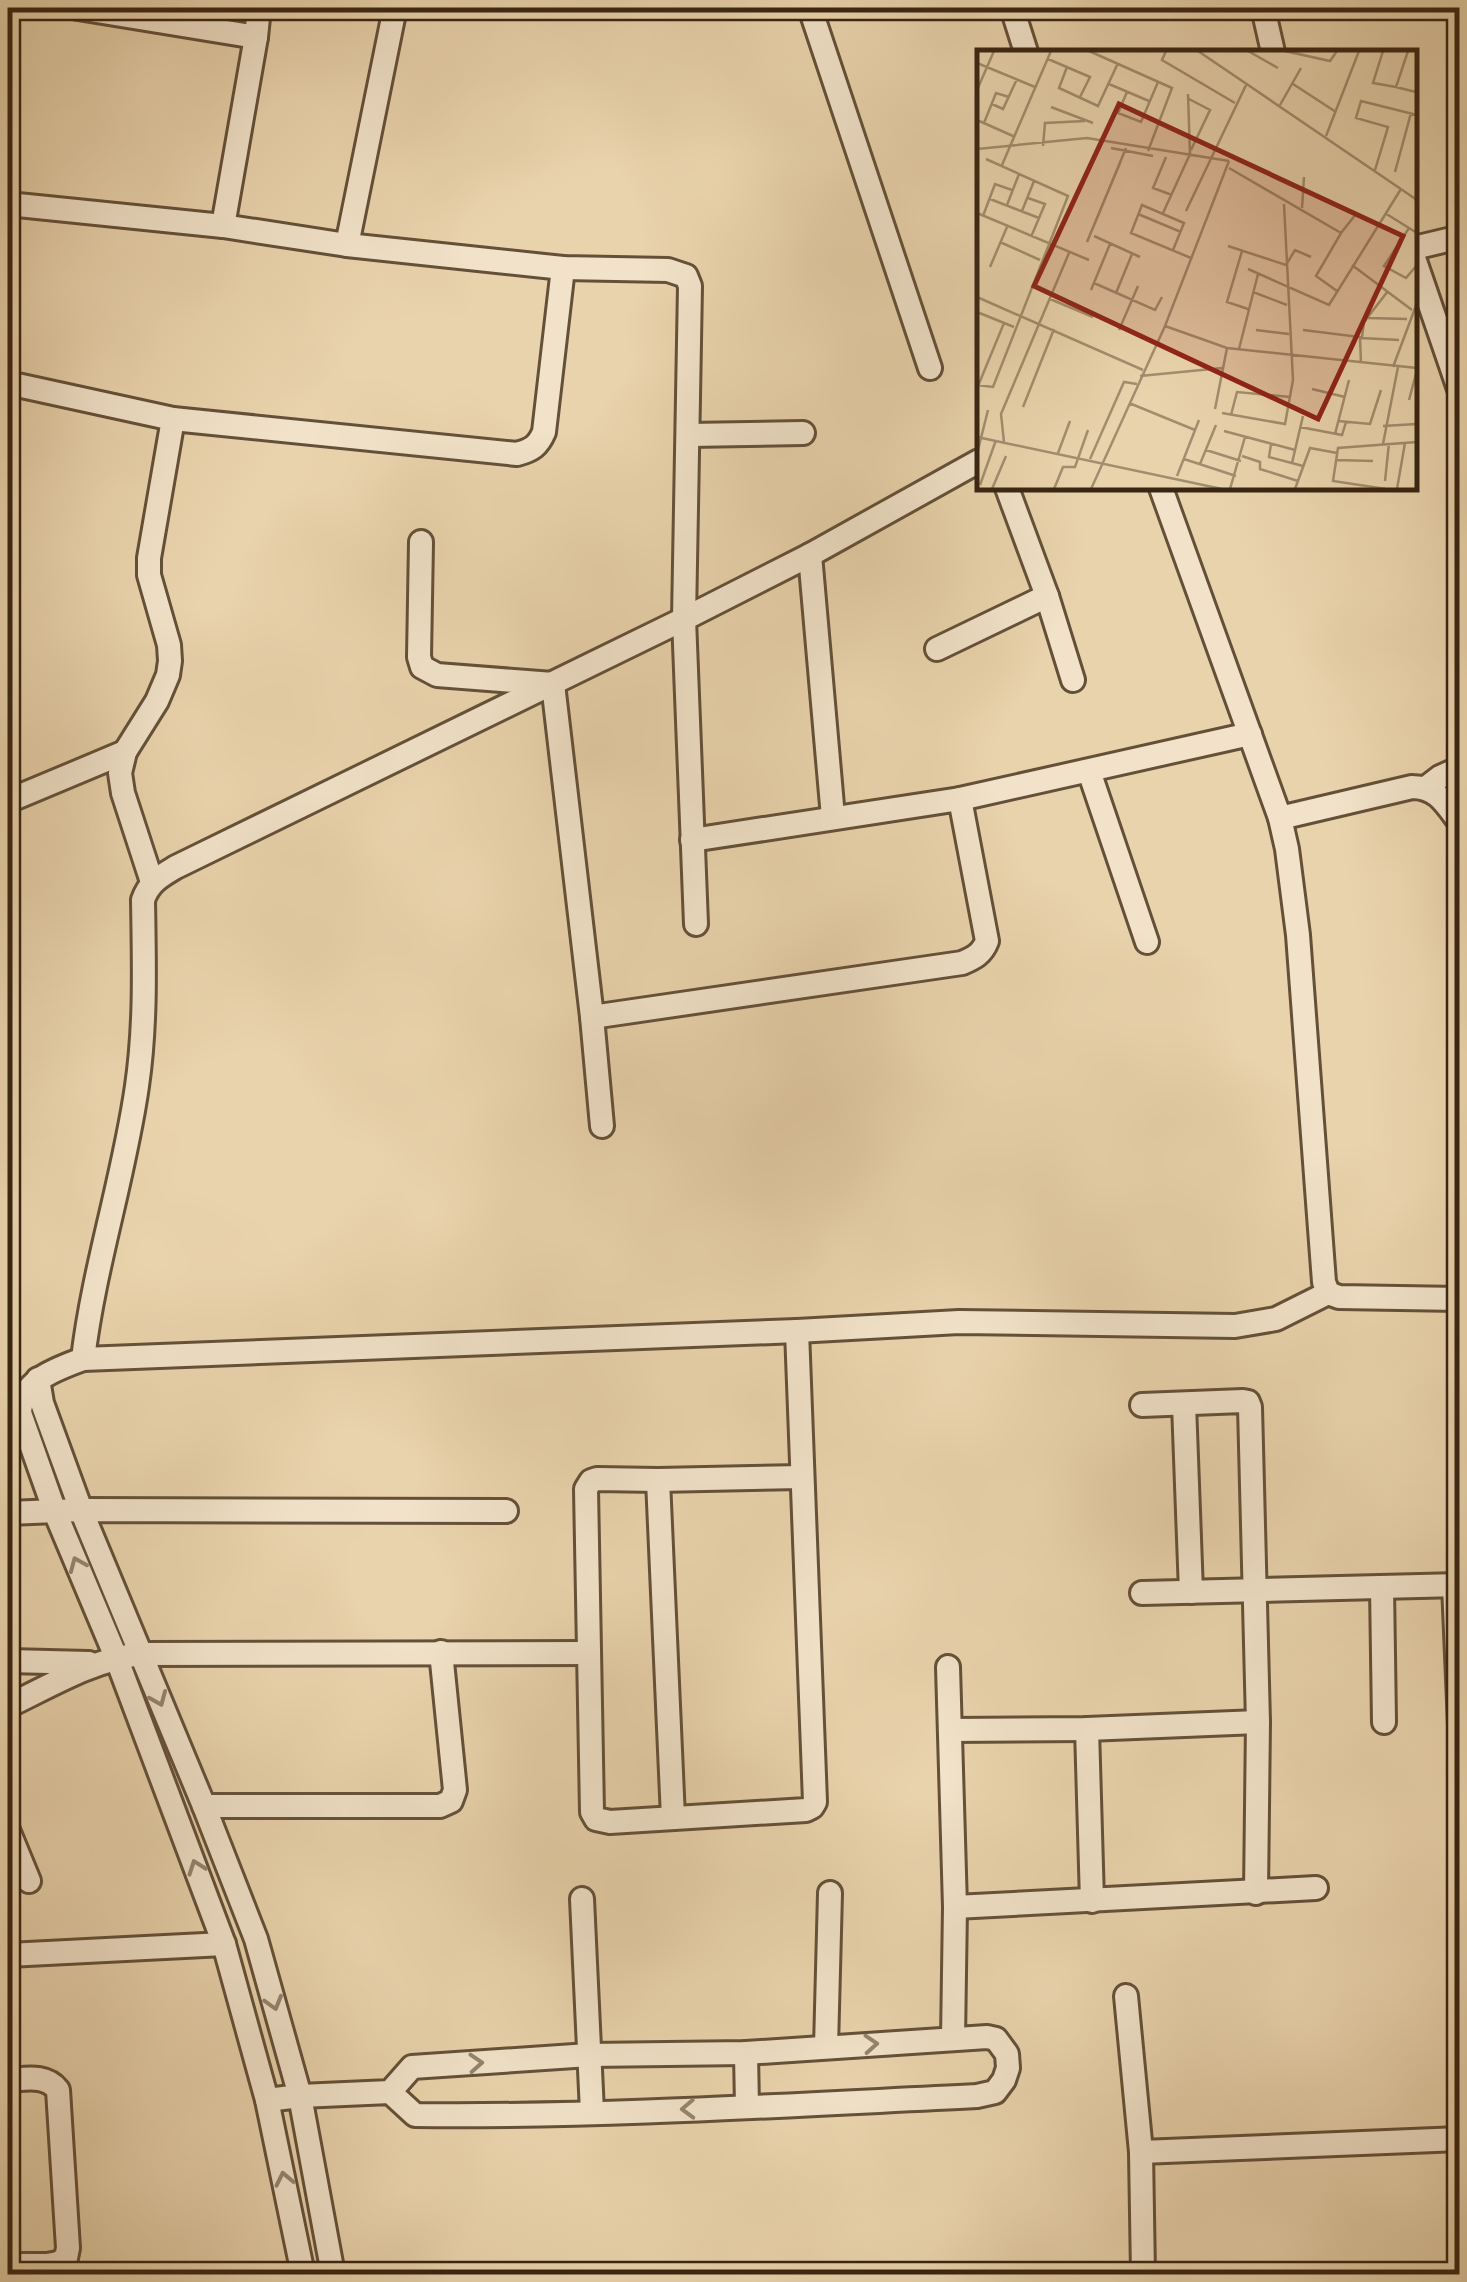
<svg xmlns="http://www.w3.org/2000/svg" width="1467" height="2282" font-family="'IM FELL DW Pica',serif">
<rect width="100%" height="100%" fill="#e9d3ac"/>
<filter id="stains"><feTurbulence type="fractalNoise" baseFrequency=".002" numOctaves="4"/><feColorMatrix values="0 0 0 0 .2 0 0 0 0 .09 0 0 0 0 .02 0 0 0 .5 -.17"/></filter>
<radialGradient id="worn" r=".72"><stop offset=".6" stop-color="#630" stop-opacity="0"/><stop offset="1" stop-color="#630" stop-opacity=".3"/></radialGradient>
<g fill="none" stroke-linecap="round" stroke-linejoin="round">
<defs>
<g id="minor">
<polyline points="78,8 256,37 259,8"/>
<polyline points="810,8 930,368"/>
<polyline points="1012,8 1026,52"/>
<polyline points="1263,8 1273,52"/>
<polyline points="8,204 223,226 347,245 497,261 563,268 668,270 686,276 690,286 684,619 696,924"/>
<polyline points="223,226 256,37"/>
<polyline points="347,245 395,8"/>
<polyline points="1414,248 1460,237"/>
<polyline points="1414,258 1460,392"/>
<path d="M 8,383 L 173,419 L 517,454 C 532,450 538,446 544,432 L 563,268"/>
<polyline points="689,435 803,433"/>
<polyline points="1007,488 1047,596 1073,680"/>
<polyline points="1161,488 1280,818 1287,849 1298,935 1324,1282 1328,1293"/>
<polyline points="421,542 419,657 422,667 437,675 553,684 592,1017 602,1126"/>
<polyline points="810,555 833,817"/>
<polyline points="937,649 1047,596"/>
<polyline points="1089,771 1147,942"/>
<polyline points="1427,787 1440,777 1460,768"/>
<polyline points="8,801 125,752"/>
<path d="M 1280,818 L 1412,787 C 1437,787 1446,804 1460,823"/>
<polyline points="692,840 960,799 1250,734"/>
<polyline points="152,882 123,793 120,773 125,752 157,701 168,675 170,661 169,645 149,575 149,558 173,419"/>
<path d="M 592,1017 L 962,963 C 974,958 982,954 987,941 L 960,799"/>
<polyline points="797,1331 815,1802 812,1807 806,1810 610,1822 596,1819 592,1812 586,1489 591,1481 597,1479 658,1480 801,1477"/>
<path d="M 83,1359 C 94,1266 124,1178 137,1086 C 146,1024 144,962 143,900 C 149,882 161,876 176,867 L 684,619 L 810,555 L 979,461"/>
<polyline points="38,1379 42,1403 81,1510 204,1806 256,1939 300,2096 333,2274"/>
<polyline points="1184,1404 1191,1592"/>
<polyline points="1142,1405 1243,1401 1248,1402 1250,1407 1258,1722 1256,1893"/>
<polyline points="658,1480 673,1818"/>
<polyline points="8,1513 81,1510 506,1511"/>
<polyline points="1454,1585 1460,1725"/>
<polyline points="1382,1587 1384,1722"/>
<polyline points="1142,1593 1460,1585"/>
<polyline points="8,1661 89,1663"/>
<polyline points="948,1667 955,1907 953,2039"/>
<path d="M 8,1706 C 50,1686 92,1660 140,1654 L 588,1653"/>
<polyline points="1087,1729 1092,1901"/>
<polyline points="950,1730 1087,1729 1258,1722"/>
<polyline points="204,1806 440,1806 451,1801 455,1790 441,1652"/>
<polyline points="8,1830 29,1881"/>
<polyline points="582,1899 592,2112"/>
<polyline points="955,1907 1316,1888"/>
<polyline points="8,1955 224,1944"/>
<polyline points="1126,1996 1141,2152 1143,2274"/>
<polyline points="826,2047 830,1893"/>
<polyline points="746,2053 747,2107"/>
<path d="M 8,2080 C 26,2079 46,2074 58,2090 L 68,2248 L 66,2258 L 58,2263 L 47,2265 L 8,2265"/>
<path d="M 267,2100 L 300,2096 L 390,2092 L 415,2115 C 602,2117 790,2105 977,2096 L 995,2092 L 1004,2080 L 1008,2068 L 1007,2054 L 996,2039 L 987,2037 L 746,2053 L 589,2055 L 412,2067 L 390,2092"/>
<polyline points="1141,2152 1460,2139"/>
<path d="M 303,2274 L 267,2100 L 224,1944 L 116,1657 L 55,1512 L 20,1413 C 21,1380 57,1369 83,1359 L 797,1331 L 959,1322 L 1235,1326 L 1276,1319 L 1328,1293 L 1339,1297 L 1460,1299"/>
</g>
</defs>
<use href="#minor" stroke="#645039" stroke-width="28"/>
<use href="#minor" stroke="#f1e2c9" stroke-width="22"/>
</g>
<defs><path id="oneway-chevron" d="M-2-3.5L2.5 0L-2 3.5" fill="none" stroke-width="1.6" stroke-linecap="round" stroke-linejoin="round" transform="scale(2.5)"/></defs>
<g stroke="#94846e">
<use href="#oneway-chevron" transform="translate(77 1564) rotate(-113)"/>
<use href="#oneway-chevron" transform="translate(159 1699) rotate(67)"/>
<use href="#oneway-chevron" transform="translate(196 1867) rotate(-110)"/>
<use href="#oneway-chevron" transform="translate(274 2003) rotate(74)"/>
<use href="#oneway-chevron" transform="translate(871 2044) rotate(-4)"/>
<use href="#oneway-chevron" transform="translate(476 2063) rotate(-4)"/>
<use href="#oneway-chevron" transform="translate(688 2109) rotate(178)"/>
<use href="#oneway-chevron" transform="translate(284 2179) rotate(-102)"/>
</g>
<g transform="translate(977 50)">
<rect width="440" height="440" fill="#e9d3ac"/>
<path fill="none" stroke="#a28d6f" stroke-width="2.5" d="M 112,1 L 195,38 L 171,101M 189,1 L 185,10 L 258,53M 221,1 L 440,150M 271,1 L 301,18M 308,1 L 353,11 L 360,1M 406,1 L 396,33 L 419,37M 431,1 L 419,37 L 439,42M 71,9 L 113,27 L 103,47M 0,13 L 58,37M 90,17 L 82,38 L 121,56 L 141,13M 132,34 L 172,51M 316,34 L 359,62M 0,40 L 17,1M 150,42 L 141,63 L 164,72 L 181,32M 212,49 L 233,60 L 214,100M 15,54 L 26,59 L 40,29M 303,55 L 324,18M 74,57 L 116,73M 0,70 L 36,86M 7,73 L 19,43 L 32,47M 349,86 L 382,1M 66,96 L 68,73 L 108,71M 134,98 L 176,106M 0,99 L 110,88 L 252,111M 189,107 L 176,138 L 195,145M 143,113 L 110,192 L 149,98M 25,115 L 74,1M 252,118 L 364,183M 398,120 L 411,77 L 379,68 L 384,51 L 440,65M 418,122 L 434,63M 51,148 L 68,154 L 54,187M 13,149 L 62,168M 30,155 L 42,124M 325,158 L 327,127M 45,161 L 57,131M 209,161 L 270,33M 0,163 L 112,210M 186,163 L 213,104 L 211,44M 408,163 L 440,183M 161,164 L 204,182M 6,166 L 18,134 L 35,140M 432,178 L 407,216 L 429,228 L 440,215M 117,186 L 163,207M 23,192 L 63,210M 251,196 L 309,215 L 318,200 L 334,207M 196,200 L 207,173 L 165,155 L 154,183 L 214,208M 265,201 L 250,252 L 271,259M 375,215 L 435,260M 13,217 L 30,177M 271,219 L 352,255 L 424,139M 117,233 L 178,260 L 185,247M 114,240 L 133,194M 360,241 L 339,226 L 364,183 L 379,164 L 400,175M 276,242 L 310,255M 139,243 L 155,204M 0,247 L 166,320M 73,249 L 116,267M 0,262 L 37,277M 391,268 L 430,269M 188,276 L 250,298 L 440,318M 142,280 L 161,236M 279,280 L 312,284M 326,280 L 383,287 L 384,314M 385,287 L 387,272 L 411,241M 384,288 L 422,290M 262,299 L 281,224M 416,317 L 440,253M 163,326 L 245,318M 0,335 L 16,337 L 91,146 L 9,109M 1,336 L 27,273M 335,339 L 368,347M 432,350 L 440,320M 152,353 L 218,380M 46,357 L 77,279M 238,359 L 250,298M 245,363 L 308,374 L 316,330 L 307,154M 254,365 L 260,342 L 313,347M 361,371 L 393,374 L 404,340M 406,376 L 440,374M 323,377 L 365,385 L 369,372M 247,381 L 318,400M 358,384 L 372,330M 0,387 L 245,439M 27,392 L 24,364 L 92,203M 294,394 L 292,407 L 326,416M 406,394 L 421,317M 229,400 L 264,411M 81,403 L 93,371M 0,404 L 11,360M 265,406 L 283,412 L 283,419 L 321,431M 113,409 L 147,332 L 160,334M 207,409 L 259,426M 359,410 L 396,411M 315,413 L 326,366M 223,414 L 239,375M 200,426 L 222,370M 408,431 L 412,393M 3,435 L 19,390M 15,439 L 29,406M 77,439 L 86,417 L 98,417 L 111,380M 114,439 L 188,276 L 252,111M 253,439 L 268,387M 318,439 L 333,398 L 360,403M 409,439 L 356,431 L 361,398 L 440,392M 420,439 L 428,393"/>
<path fill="#8f2418" fill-opacity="0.15" stroke="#8f2418" stroke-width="5" d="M 142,54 L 426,186 L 341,369 L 57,236 Z"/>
<rect width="440" height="440" fill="none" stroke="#382513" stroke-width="5"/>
</g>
<rect width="1467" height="2282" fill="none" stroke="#e9d3ac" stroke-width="40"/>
<rect x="10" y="10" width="1447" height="2262" fill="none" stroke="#382513" stroke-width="5"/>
<rect x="20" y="20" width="1427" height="2242" fill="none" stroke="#382513" stroke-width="2.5"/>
<rect width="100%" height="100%" filter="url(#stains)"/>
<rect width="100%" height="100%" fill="url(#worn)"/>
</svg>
